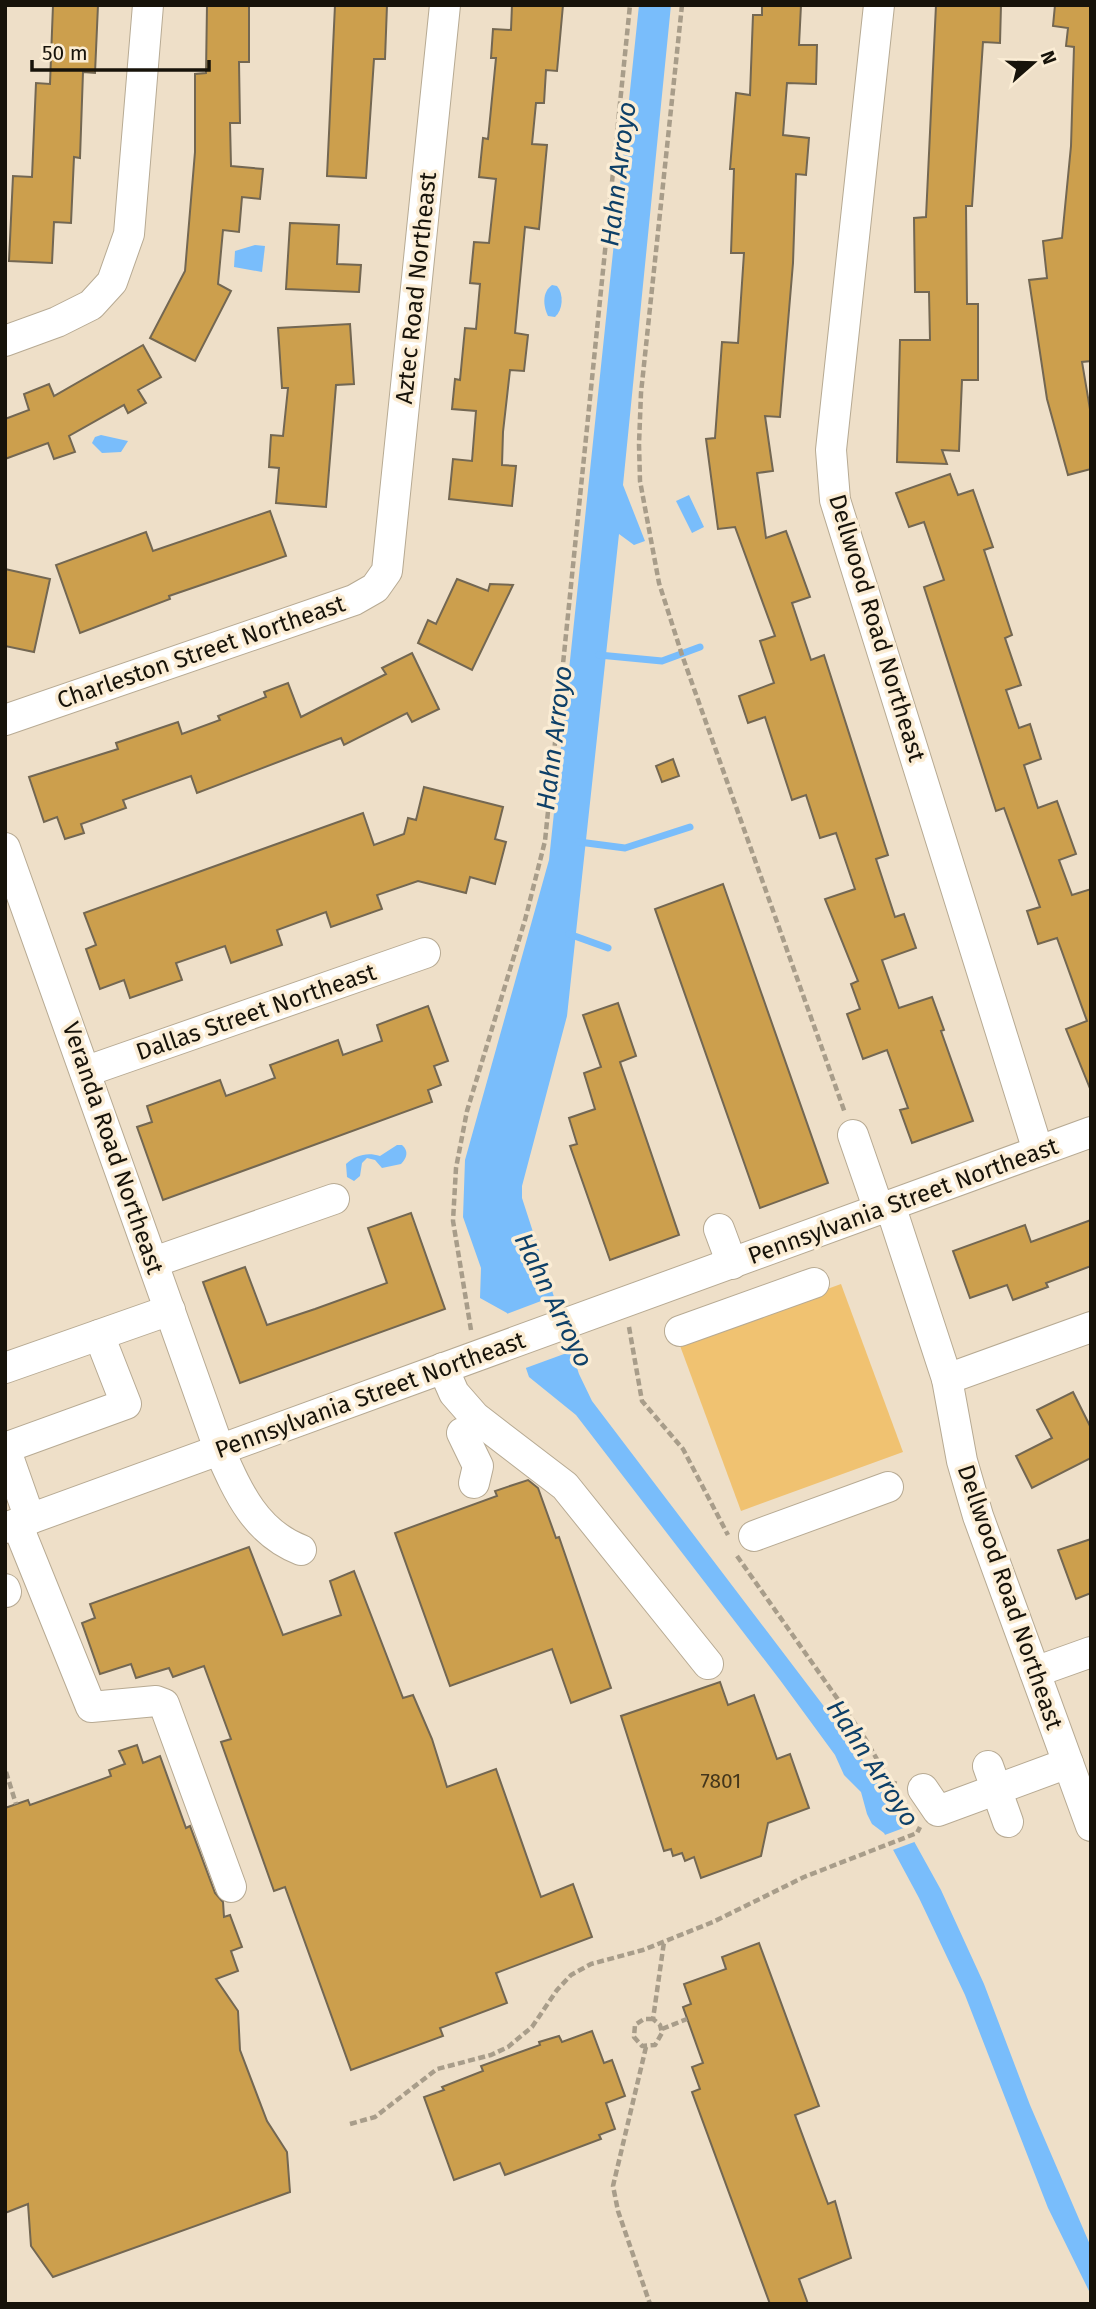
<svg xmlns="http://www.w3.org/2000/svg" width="1096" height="2309" font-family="'Fira Sans',sans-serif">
<rect width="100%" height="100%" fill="#eedfc8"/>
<polygon fill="#f0c271" points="841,1284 903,1452 741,1511 679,1343"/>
<g fill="#79bdfb">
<polygon points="639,5 671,5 623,485 645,541 634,545 619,534 567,1016 522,1186 522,1198 579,1374 592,1401 851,1742 905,1825 941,1890 984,1984 1030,2105 1091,2247 1091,2295 1048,2208 965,1995 919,1898 884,1833 872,1824 867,1814 861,1792 844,1775 835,1755 780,1680 576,1415 529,1377 507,1313 480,1298 481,1268 463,1217 465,1160 549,860"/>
<polygon points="255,245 265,246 262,272 234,267 235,251"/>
<path d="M 552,285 L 557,286 C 564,294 563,310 555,317 L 548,316 C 543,306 542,292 552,285 Z"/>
<polygon points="101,435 128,441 121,452 102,453 92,443 95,437"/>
<polygon points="689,495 704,527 692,533 676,501"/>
<path d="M 397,1145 L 402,1145 C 409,1151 407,1158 401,1164 L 382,1168 L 375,1160 L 367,1158 L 362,1163 L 360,1176 L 354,1181 L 347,1177 L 346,1164 C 356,1155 367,1152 380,1156 Z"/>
</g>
<g fill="#eedfc8">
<polygon points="557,1295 575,1350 523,1369 504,1315"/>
<polygon points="909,1826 917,1841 890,1851 882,1836"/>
</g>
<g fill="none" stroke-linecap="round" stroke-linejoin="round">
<g stroke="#79bdfb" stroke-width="7">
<polyline points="599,655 662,661 700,647"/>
<polyline points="579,842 625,848 690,827"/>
<polyline points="569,934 608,948"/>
</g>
</g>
<g fill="#cc9f4d" stroke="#736752" stroke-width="2">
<polygon points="53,5 98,5 95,73 83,72 80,158 74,157 71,223 54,222 52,263 9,261 13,176 32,177 36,83 50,84"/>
<polygon points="207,5 249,5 249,62 239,62 240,123 230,123 231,166 263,169 260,199 242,197 239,232 223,230 218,284 231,291 195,361 150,338 185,271 195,152 195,74 206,73"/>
<polygon points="335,5 387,5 385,59 374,59 366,178 327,176"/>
<polygon points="512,5 563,5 557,71 546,70 544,103 536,103 532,144 547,145 539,229 525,227 515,333 528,335 524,371 510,370 503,432 502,465 516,466 512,506 449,499 453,459 472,461 476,411 452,409 455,379 460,380 465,328 476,329 480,284 470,283 474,242 489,243 496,179 479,177 483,138 488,139 496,58 491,58 493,29 511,30"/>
<polygon points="762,5 801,5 799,45 817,45 816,84 787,83 783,135 809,138 806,175 796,174 793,263 780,417 765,416 773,471 757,473 766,538 786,531 810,597 792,603 811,660 824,655 888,855 876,859 895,917 904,914 916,948 882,960 899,1008 932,997 944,1030 941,1031 973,1121 912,1143 900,1110 908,1108 887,1050 863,1059 847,1014 860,1009 851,984 858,981 825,899 855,889 836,833 820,838 806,795 792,800 765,717 748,723 739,696 774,683 760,641 775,636 735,527 718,529 706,439 715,438 722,342 738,343 744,253 731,253 734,169 730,169 736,93 750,95 753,15 762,15"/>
<polygon points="936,5 1001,5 1000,43 983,42 972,206 966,206 967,304 978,304 978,380 962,380 959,451 942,450 947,464 897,462 900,340 930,340 929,292 915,292 914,218 926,217"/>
<polygon points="1055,5 1091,5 1091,361 1082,362 1091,415 1091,469 1068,475 1047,399 1029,280 1047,278 1043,241 1062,238 1071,146 1074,47 1066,46 1068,28 1053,26"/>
<polygon points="290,223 339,225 337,264 361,265 359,292 286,289"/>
<polygon points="350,324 354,384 336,385 326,507 276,503 279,468 269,467 271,435 283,436 288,388 282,388 278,328"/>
<polygon points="143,345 161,377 138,390 146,403 128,413 124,405 69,436 75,452 54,459 48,443 5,459 5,419 29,410 24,394 49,384 54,396"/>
<polygon points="950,474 958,495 973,490 993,547 984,550 1012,635 1005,638 1021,685 1006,690 1019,728 1030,724 1041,759 1024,765 1038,808 1057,801 1076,854 1059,860 1072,895 1091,889 1091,1091 1066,1029 1087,1021 1057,938 1038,944 1027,911 1040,907 1004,808 996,811 924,587 944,580 924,522 909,527 896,493"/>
<polygon points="270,511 286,556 169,596 170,599 80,633 56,565 146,532 153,551"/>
<polygon points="5,569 50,579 34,652 5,646"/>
<polygon points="457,579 488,591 490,584 513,585 472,670 418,643 428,620 436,624"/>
<polygon points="412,653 439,709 412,722 407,713 344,745 341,738 197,793 191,776 123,800 126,808 81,824 84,833 65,839 57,817 44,822 29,777 118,749 116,743 178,722 182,734 220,720 218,716 266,697 264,692 288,683 301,717 386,674 382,668"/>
<polygon points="673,759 679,776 662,782 656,766"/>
<polygon points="424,787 503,807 495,839 506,842 495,884 470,877 466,893 418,881 377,895 382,909 331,927 326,912 277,930 282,945 231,963 225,946 176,963 182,980 130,998 124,980 100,989 86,949 96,945 84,913 363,813 374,845 404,834 408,818 416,820"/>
<polygon points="723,884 828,1183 760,1208 655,909"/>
<polygon points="618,1003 636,1056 620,1062 679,1235 610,1260 570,1146 577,1144 569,1118 595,1109 584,1073 601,1067 583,1015"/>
<polygon points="428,1006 448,1061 434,1066 441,1085 428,1090 432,1102 163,1200 137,1127 152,1122 147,1106 220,1080 226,1096 275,1078 270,1065 338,1040 343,1055 382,1041 377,1025"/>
<polygon points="411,1213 445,1309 240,1383 203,1282 245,1267 267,1325 315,1309 387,1283 368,1228"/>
<polygon points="1091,1220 1091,1266 1046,1283 1048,1287 1013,1300 1007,1285 970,1298 953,1251 1025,1225 1031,1242"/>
<polygon points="1073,1392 1091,1428 1091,1458 1032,1488 1016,1456 1052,1438 1037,1410"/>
<polygon points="528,1480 538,1488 556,1538 559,1537 611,1688 571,1703 552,1649 450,1686 395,1533 497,1496 495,1491"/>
<polygon points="1091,1539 1091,1593 1076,1599 1058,1550"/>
<polygon points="249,1547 283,1635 341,1615 330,1581 354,1571 403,1698 413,1695 432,1739 447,1787 496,1769 541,1897 573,1884 592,1937 496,1973 507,2003 440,2028 443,2036 351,2070 285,1887 274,1891 221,1742 231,1739 204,1666 173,1677 169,1668 136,1678 131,1664 100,1674 82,1623 95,1618 90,1604"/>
<polygon points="720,1682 728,1705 754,1695 777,1759 790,1754 809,1808 768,1823 761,1856 701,1878 694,1857 685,1861 682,1853 673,1856 671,1849 664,1851 621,1716"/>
<polygon points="137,1745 143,1763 160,1756 186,1828 190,1826 215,1893 223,1902 224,1917 230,1915 242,1947 231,1951 238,1971 216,1979 238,2011 240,2050 267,2121 287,2152 290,2192 53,2277 31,2246 28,2204 5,2213 5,1808 28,1800 30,1805 111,1776 109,1770 125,1764 119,1751"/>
<polygon points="759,1943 819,2106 795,2115 828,2204 835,2201 851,2258 799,2279 808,2304 770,2304 692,2092 700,2089 692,2067 703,2063 683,2007 691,2004 684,1984 726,1969 722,1957"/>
<polygon points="592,2031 604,2063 612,2060 625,2096 606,2103 615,2129 599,2135 601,2139 505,2175 500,2163 454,2180 424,2097 444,2090 442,2087 483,2071 481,2066 540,2045 539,2042 559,2036 562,2042"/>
</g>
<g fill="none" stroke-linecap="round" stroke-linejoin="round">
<defs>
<g id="minor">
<polyline points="879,5 831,450 835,500 1038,1151"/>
<polyline points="5,341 57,322 91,305 112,282 129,234 148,5"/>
<polyline points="5,720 354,600 375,588 387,571 445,5"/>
<path d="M 5,848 L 219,1449 C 238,1492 255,1532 301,1550"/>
<polyline points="87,1071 425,953"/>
<polyline points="853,1135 879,1210"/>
<polyline points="890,1205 947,1379 962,1461 978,1516 1091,1826"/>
<polyline points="719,1229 732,1264"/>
<polyline points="154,1262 334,1199"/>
<polyline points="680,1331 814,1283"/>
<polyline points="5,1368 170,1310"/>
<polyline points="443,1368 454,1393 475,1417 565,1486 708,1664"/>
<polyline points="947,1379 1091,1327"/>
<polyline points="462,1433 478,1466 474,1483"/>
<polyline points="5,1448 126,1404 99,1335"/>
<polyline points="5,1448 30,1519"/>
<polyline points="17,1524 91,1707 156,1701 164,1704 231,1887"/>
<polyline points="5,1528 1091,1132"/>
<polyline points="754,1536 888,1487"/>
<polyline points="5,1589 6,1592"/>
<polyline points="1035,1672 1091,1652"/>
<polyline points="988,1766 1008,1822"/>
<polyline points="923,1789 938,1811 1068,1763"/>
</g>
</defs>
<use href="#minor" stroke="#b7aa93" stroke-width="32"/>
<g stroke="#a89d8a" stroke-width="4.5" stroke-dasharray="7 3.5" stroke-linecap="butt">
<polyline points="682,5 641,393 639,444 640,481 659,583 682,655 845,1113"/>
<polyline points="629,1327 642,1401 683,1449 728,1535"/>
<polyline points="471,1330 453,1221 456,1168 467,1111 525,920 545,841 630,5"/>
<polyline points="737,1556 863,1735 890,1782 898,1784"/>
<polyline points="6,1772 16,1804"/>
<polyline points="653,2019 644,2019 635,2025 634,2037 642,2046 655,2045 662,2033 660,2025 653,2019 664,1942"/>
<polyline points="662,2029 687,2019"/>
<polyline points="646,2047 613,2186 618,2211 650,2304"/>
<polyline points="350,2124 375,2117 437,2069 491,2055 508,2047 532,2027 557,1990 571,1975 591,1964 643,1950 713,1922 804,1877 917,1833 920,1827"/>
</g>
<use href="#minor" stroke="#fff" stroke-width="30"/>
</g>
<g text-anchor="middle" stroke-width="7" stroke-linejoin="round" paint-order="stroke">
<g font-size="21" fill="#44361b">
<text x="721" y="1788">7801</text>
</g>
<g font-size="24" fill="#17130a" stroke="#fbedd5">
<text transform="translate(416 288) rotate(-84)" y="8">Aztec Road Northeast</text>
<text transform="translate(877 628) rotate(73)" y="8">Dellwood Road Northeast</text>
<text transform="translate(201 652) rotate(-19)" y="8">Charleston Street Northeast</text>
<text transform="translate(256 1012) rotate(-19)" y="8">Dallas Street Northeast</text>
<text transform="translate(113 1148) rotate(71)" y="8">Veranda Road Northeast</text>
<text transform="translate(903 1201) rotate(-20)" y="8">Pennsylvania Street Northeast</text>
<text transform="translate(370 1395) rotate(-20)" y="8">Pennsylvania Street Northeast</text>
<text transform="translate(1010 1597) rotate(71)" y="8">Dellwood Road Northeast</text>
</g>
<g font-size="26" font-style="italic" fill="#0e4068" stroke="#fbedd5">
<text transform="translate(618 174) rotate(-83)" y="9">Hahn Arroyo</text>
<text transform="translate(554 738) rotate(-83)" y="9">Hahn Arroyo</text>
<text transform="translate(554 1300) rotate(64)" y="9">Hahn Arroyo</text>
<text transform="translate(873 1763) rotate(57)" y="9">Hahn Arroyo</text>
</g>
</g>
<rect width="1096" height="2309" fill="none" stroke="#17130a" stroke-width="14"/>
<g transform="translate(1033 63) rotate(70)" stroke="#fbedd5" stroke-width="5" paint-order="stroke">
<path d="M0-5L12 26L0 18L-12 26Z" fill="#17130a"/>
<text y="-10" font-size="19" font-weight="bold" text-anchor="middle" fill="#17130a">N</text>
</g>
<path d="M32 60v10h177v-10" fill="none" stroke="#17130a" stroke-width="3.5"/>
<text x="42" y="60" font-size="21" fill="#17130a" stroke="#fbedd5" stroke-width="5" paint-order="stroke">50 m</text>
</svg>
